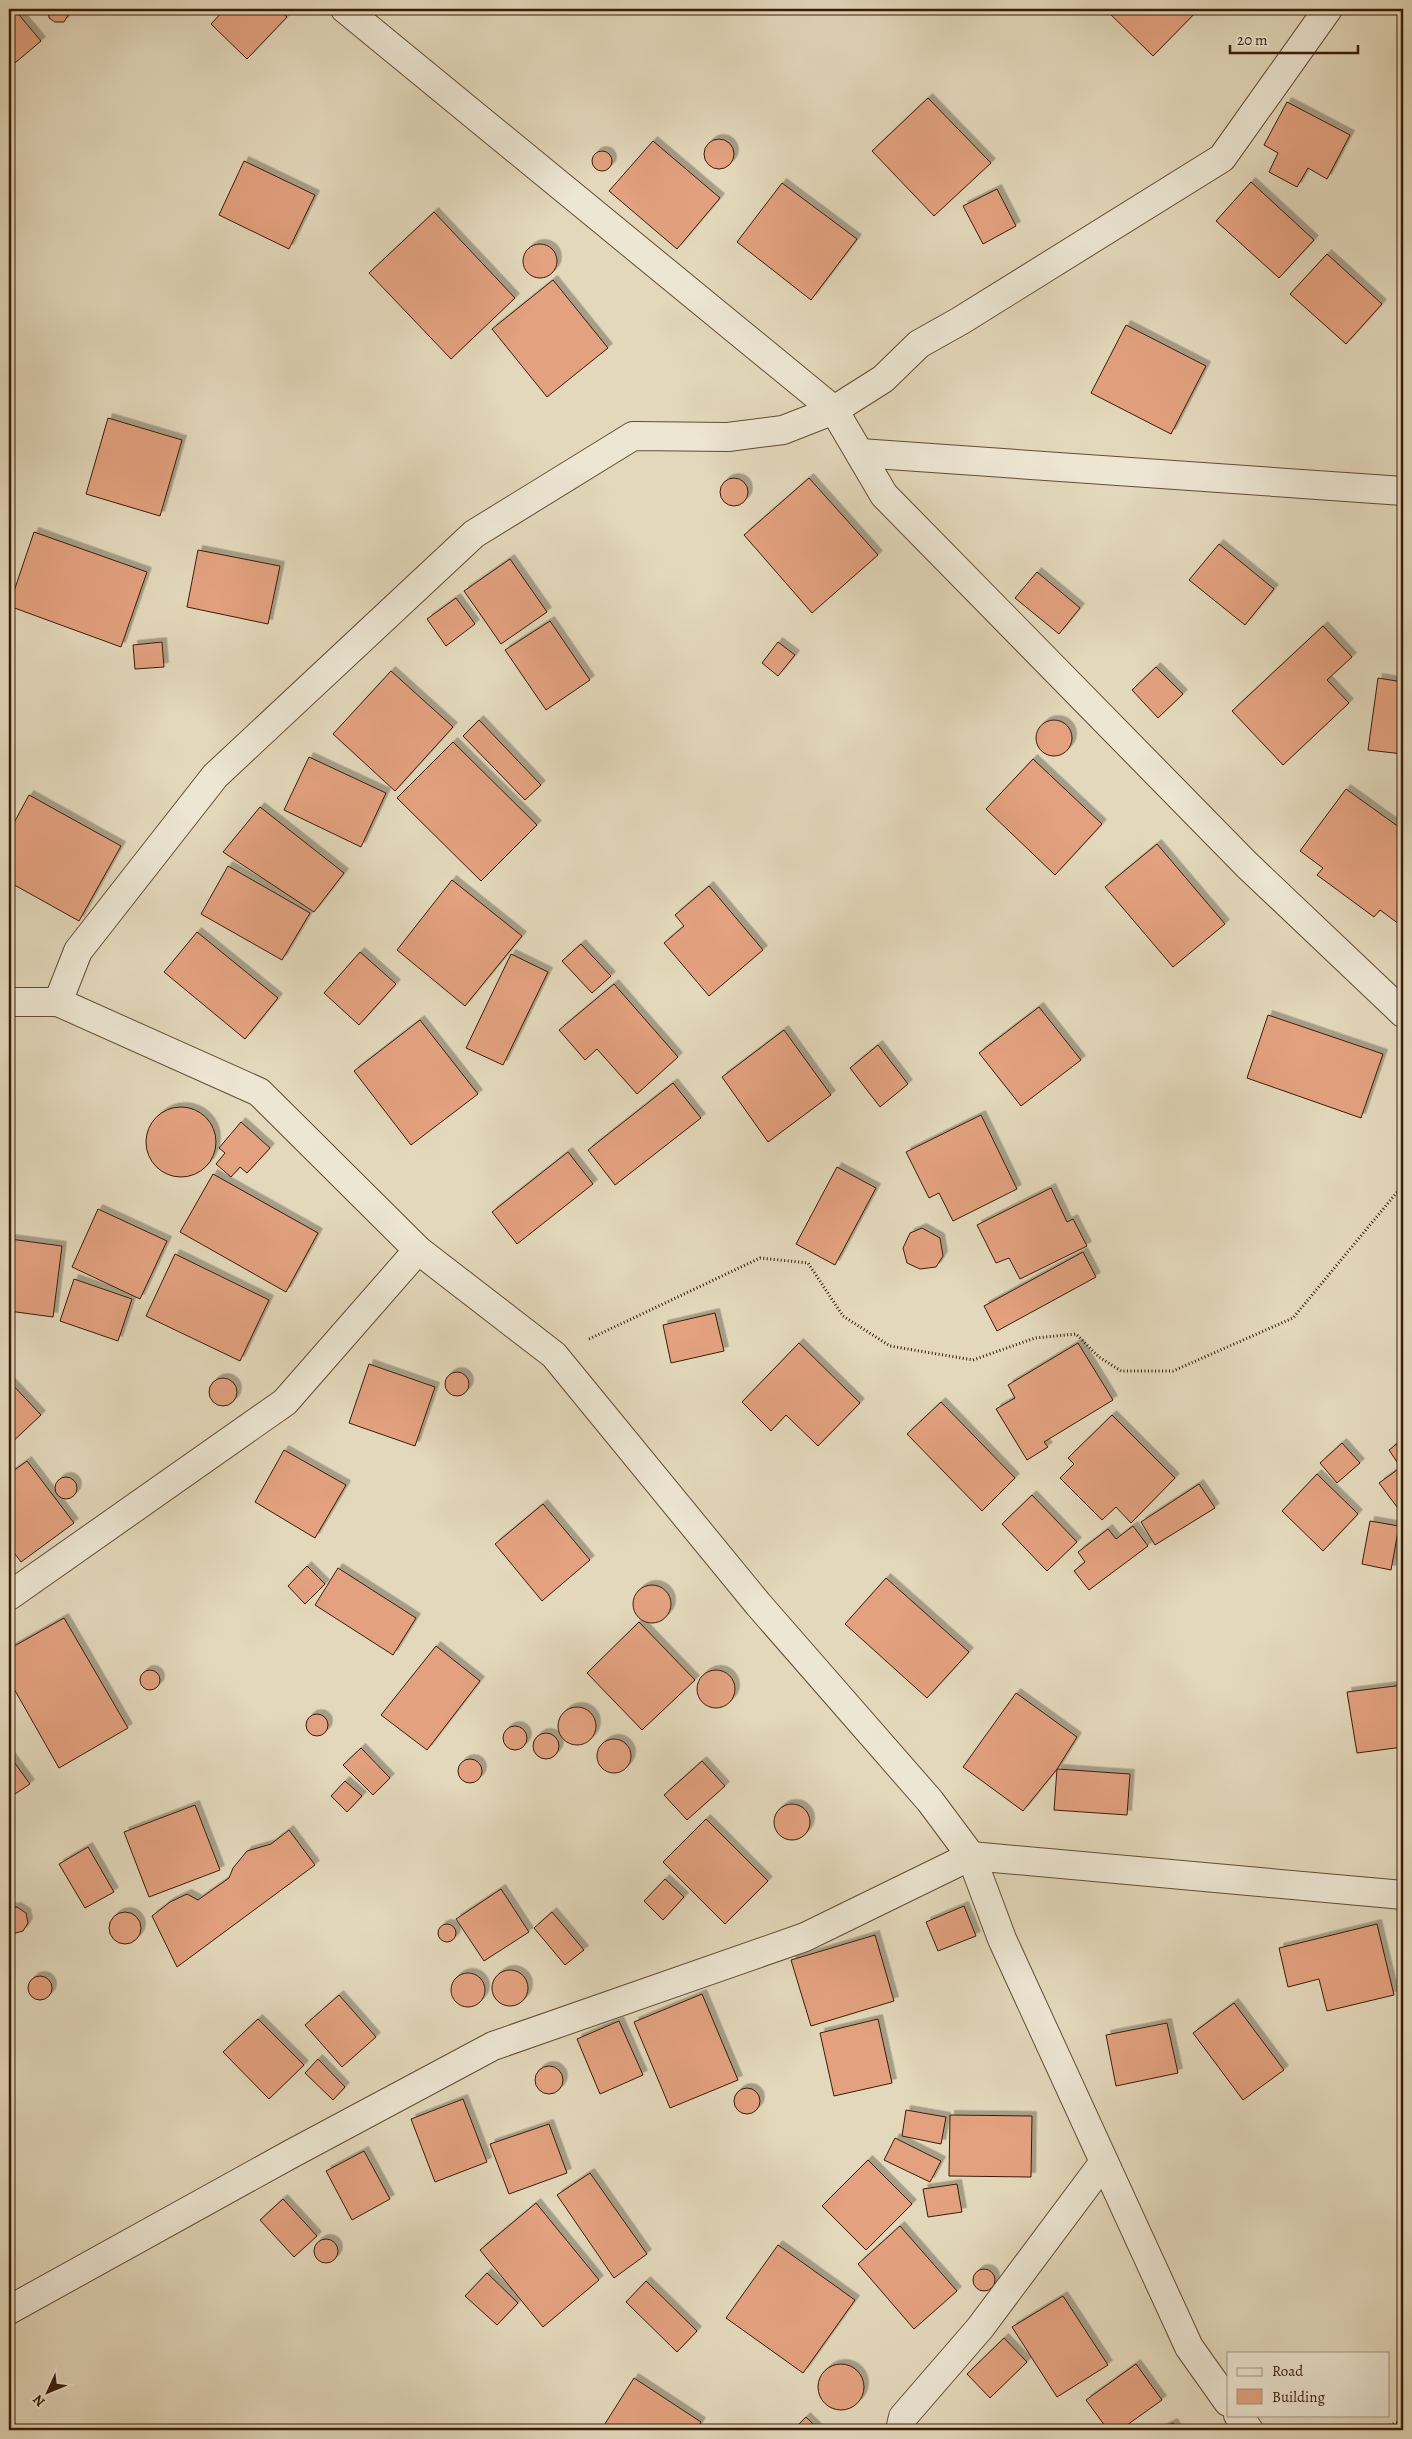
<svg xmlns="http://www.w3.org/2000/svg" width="1412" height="2439" font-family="Alegreya,serif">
<defs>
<filter id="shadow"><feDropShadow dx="4.5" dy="-4.5" stdDeviation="0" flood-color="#0004"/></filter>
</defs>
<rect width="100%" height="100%" fill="#e3d8bb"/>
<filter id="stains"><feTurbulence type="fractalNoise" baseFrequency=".004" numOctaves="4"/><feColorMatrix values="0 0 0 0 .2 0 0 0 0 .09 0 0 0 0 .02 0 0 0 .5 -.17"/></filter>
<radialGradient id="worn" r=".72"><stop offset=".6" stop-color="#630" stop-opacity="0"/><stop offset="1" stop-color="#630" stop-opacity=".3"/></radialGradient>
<g fill="#e3a17f" stroke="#3a1c06" filter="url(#shadow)">
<polygon points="9,9 14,9 41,41 9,68"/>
<polygon points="48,9 68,9 70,12 64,22 55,22 49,18"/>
<polygon points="225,9 278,9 287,17 247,59 211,24"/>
<polygon points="1105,9 1199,9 1153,56"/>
<polygon points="928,98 991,163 934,216 872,151"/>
<polygon points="1287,102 1350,135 1327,179 1308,168 1297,187 1269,172 1278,153 1264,145"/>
<circle cx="719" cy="154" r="15"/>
<polygon points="653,141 720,198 677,249 609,191"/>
<circle cx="602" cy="161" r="10"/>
<polygon points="244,161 315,195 289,249 219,215"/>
<polygon points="1251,182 1314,240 1279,278 1216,221"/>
<polygon points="782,183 857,239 811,300 737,242"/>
<polygon points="997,189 1016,226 983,244 963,206"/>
<polygon points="434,212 515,298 451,359 369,273"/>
<circle cx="540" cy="261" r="17"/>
<polygon points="1327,254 1382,304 1346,344 1290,294"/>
<polygon points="553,280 608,348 547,397 492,329"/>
<polygon points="1126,325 1206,366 1171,434 1091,393"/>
<polygon points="108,418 182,440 160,516 86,494"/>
<circle cx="734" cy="492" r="14"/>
<polygon points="809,478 878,555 812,613 744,535"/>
<polygon points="34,532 147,572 121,647 9,606"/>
<polygon points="1219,544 1274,589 1245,625 1189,580"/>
<polygon points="198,550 280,566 268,624 187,607"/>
<polygon points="510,559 547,612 501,644 464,591"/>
<polygon points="1037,572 1080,608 1059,634 1015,598"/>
<polygon points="456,598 475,624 446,646 427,619"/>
<polygon points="550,621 590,680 546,710 505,650"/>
<polygon points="1323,626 1352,657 1327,680 1349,703 1283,765 1232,711"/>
<polygon points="162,642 164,667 135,669 133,645"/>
<polygon points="778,642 795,655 778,676 762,663"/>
<polygon points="1156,667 1183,694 1158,718 1132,690"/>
<polygon points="391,671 453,727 395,791 333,734"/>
<polygon points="1378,678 1403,682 1403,754 1368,750"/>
<circle cx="1054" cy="738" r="18"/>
<polygon points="479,720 541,785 525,800 463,736"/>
<polygon points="453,742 537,825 481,881 397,798"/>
<polygon points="309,757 386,793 361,847 284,810"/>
<polygon points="1033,759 1102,824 1055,875 986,809"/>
<polygon points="1346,789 1403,830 1403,918 1399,924 1380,910 1374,917 1317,875 1323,868 1300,851"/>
<polygon points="29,795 121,846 79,921 9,882 9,832"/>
<polygon points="260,807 344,873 314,912 223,852"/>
<polygon points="1157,844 1225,924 1173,967 1105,887"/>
<polygon points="228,866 310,913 282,960 201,914"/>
<polygon points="452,880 522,936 465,1006 397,950"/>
<polygon points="709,886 763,950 709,996 664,943 684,926 675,915"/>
<polygon points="197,932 278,998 245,1039 164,972"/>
<polygon points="581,944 611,976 592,993 562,961"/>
<polygon points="360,952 396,984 359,1025 324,993"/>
<polygon points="511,954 548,972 503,1065 466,1048"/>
<polygon points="614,984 678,1057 637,1094 597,1049 585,1060 559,1030"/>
<polygon points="1039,1007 1081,1060 1021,1106 979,1053"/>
<polygon points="1268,1015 1383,1054 1361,1118 1247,1078"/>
<polygon points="420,1020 478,1094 411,1145 354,1071"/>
<polygon points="784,1030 831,1095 768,1142 722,1077"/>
<polygon points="878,1045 908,1084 880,1107 850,1068"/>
<polygon points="673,1083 701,1118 615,1185 588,1150"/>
<circle cx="181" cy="1142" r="35"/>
<polygon points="981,1115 1017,1189 953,1221 939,1193 929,1198 906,1152"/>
<polygon points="241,1122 270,1148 247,1173 240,1167 231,1177 216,1164 225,1153 219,1148"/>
<polygon points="568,1152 593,1184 517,1244 492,1212"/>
<polygon points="837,1167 876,1188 835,1265 796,1244"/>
<polygon points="213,1174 318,1233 286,1292 180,1232"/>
<polygon points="1051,1188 1067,1222 1073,1219 1087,1246 1020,1279 1009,1258 996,1263 977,1225"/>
<polygon points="98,1209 167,1241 140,1299 72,1267"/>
<polygon points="922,1228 940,1238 943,1256 936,1267 920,1269 907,1263 903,1248 910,1233"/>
<polygon points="10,1239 62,1246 53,1317 9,1311"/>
<polygon points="1083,1252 1096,1277 997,1331 984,1306"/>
<polygon points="175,1254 269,1300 240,1361 146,1316"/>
<polygon points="74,1279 132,1299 118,1341 60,1321"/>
<polygon points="715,1313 724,1351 671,1363 663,1325"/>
<polygon points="799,1343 860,1403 818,1446 786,1415 771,1431 742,1402"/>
<polygon points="1078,1343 1113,1400 1044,1442 1048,1447 1027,1460 996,1409 1015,1398 1008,1385"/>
<polygon points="369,1364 435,1387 415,1446 349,1423"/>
<circle cx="457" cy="1384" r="12"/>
<circle cx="223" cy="1392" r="14"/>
<polygon points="9,1381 41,1415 9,1445"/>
<polygon points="941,1402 1015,1478 982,1511 907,1434"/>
<polygon points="1112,1415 1175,1478 1131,1523 1116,1507 1102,1520 1060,1478 1074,1464 1068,1458"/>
<polygon points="1403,1439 1403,1471 1389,1450"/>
<polygon points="1342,1443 1360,1463 1337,1483 1320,1463"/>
<polygon points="284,1450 346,1485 315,1538 255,1502"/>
<polygon points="27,1461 74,1523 21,1562 9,1546 9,1474"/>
<polygon points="1397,1470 1403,1479 1403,1515 1379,1483"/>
<polygon points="1317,1474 1358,1514 1323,1551 1282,1511"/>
<circle cx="66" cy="1488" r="11"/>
<polygon points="1199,1484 1215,1508 1155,1545 1141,1522"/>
<polygon points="1032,1495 1077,1542 1047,1571 1002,1524"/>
<polygon points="543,1504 590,1560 542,1601 495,1544"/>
<polygon points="1370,1521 1399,1526 1391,1570 1362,1564"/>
<polygon points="1133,1526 1148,1546 1089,1590 1074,1571 1085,1562 1078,1552 1108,1529 1116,1539"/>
<polygon points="307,1566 325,1584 305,1604 288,1586"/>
<polygon points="338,1568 416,1618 393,1655 315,1605"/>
<polygon points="886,1578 969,1652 927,1698 845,1624"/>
<circle cx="652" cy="1604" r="19"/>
<polygon points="64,1618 128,1728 59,1768 9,1680 9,1649"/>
<polygon points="639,1622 695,1680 642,1730 587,1673"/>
<polygon points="436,1646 480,1681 427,1750 381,1715"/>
<circle cx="716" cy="1689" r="19"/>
<circle cx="150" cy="1680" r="10"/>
<polygon points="1403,1685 1403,1747 1357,1753 1347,1692"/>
<polygon points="1016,1693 1077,1737 1057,1769 1023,1811 963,1767"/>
<circle cx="577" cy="1726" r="19"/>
<circle cx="317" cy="1725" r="11"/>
<circle cx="515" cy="1738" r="12"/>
<circle cx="546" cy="1746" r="13"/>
<circle cx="614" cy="1756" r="17"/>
<polygon points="361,1748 390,1778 373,1795 343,1765"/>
<polygon points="9,1755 30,1784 9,1798"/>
<circle cx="470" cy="1771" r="12"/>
<polygon points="702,1761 725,1786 687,1820 664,1795"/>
<polygon points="1057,1769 1130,1774 1127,1815 1054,1810"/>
<polygon points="345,1781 362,1796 347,1812 331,1796"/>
<circle cx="792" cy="1822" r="18"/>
<polygon points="195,1805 220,1870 149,1897 124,1832"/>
<polygon points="706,1819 768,1881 725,1924 663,1862"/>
<polygon points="289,1830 315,1865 177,1967 152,1916 170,1902 187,1894 198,1900 229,1878 233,1868 247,1851 271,1844"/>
<polygon points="88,1847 114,1892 85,1908 59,1864"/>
<polygon points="665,1879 684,1897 663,1920 644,1901"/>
<polygon points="501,1889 529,1932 484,1961 456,1919"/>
<polygon points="964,1906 976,1936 938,1951 926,1922"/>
<polygon points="17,1907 26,1913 28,1923 23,1931 12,1934 9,1932 9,1908"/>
<polygon points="552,1912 584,1950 565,1965 534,1928"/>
<circle cx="125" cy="1928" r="16"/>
<circle cx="447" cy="1933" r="9"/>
<polygon points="1377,1924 1394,1995 1327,2011 1319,1979 1288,1987 1279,1948"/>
<polygon points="875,1935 894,2001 811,2026 791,1960"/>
<circle cx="510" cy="1988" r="18"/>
<circle cx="468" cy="1990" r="17"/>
<circle cx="40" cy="1988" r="12"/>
<polygon points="702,1994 738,2080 670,2108 634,2022"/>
<polygon points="339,1995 376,2037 342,2067 305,2025"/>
<polygon points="1234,2003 1284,2070 1243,2100 1193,2033"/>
<polygon points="258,2019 304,2065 269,2099 223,2052"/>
<polygon points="878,2019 892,2083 834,2096 820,2033"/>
<polygon points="619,2021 643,2075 600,2094 577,2039"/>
<polygon points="1167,2023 1178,2073 1116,2086 1106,2035"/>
<polygon points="318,2059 345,2087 333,2100 305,2073"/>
<circle cx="549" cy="2080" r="14"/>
<circle cx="747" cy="2101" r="13"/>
<polygon points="463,2099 487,2162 435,2182 411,2119"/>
<polygon points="906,2110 946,2117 941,2144 902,2136"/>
<polygon points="950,2115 1032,2116 1031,2177 949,2176"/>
<polygon points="549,2124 567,2173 509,2194 490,2144"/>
<polygon points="895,2138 941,2161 930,2182 884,2160"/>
<polygon points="364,2151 390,2199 352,2220 326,2171"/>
<polygon points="868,2160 912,2204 866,2250 822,2206"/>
<polygon points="590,2173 647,2254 614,2278 557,2195"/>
<polygon points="957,2184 962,2212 928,2217 923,2189"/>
<polygon points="283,2199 317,2236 294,2257 260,2220"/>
<polygon points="536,2203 599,2280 543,2327 480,2250"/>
<polygon points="900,2226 957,2291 914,2329 858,2264"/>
<circle cx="326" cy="2251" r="12"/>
<polygon points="778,2245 855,2300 803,2373 726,2318"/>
<circle cx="984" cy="2280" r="11"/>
<polygon points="487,2273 518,2303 497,2325 465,2296"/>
<polygon points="646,2281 697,2331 677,2352 626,2302"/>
<polygon points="1063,2296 1108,2365 1057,2397 1012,2327"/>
<polygon points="1004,2338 1027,2362 990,2398 967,2374"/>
<polygon points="1136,2364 1162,2400 1120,2430 1108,2430 1086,2400"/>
<circle cx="841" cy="2387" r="23"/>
<polygon points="634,2378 701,2422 696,2430 601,2430"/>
<polygon points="806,2417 819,2430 793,2430"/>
<polygon points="1173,2423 1177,2430 1159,2430"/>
</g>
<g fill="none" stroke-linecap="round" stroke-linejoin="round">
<defs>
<g id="minor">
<polyline points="345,9 834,410 883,379 919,344 960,321 1222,158 1328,9"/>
<polyline points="860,453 1403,491"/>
<polyline points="9,1002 58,1002 259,1092 418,1250 554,1355 758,1604 930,1801 971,1856 1002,1939 1189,2347 1228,2402"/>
<polyline points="58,1002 78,951 215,776 474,534 633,436 728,437 783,430 834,410 884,495 1247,865 1403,1013"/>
<polyline points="9,1596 285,1402 418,1250"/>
<polyline points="9,2310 291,2154 493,2046 805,1937 971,1856 1403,1895"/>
<polyline points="1238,2415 1249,2430"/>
<polyline points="900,2430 903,2417 980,2328 1104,2162"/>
</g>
</defs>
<use href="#minor" stroke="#644b33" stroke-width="30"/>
<g stroke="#3a1c06" stroke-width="3" stroke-dasharray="1 2.5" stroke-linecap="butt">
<polyline points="589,1339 760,1258 808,1263 843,1316 890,1346 973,1360 1035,1338 1076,1334 1099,1357 1121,1371 1173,1371 1293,1318 1403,1185"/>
<polyline points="1369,2430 1397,2423 1403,2426"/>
</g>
<use href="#minor" stroke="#ede6d3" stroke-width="28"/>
</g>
<rect width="1412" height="2439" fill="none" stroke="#e3d8bb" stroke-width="30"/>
<rect x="10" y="10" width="1392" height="2419" fill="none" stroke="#3a1c06" stroke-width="2.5"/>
<rect x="15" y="15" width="1382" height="2409" fill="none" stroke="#3a1c06"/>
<rect x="1227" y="2352" width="162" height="65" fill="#ede6d3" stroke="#a59581"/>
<rect x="1237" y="2368" width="25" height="8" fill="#ede6d3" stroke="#a59581"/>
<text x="1272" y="2376" font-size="15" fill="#3a1c06">Road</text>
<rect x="1237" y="2389" width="25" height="15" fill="#e3a17f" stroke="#a59581"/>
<text x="1272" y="2402" font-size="15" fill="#3a1c06">Building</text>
<g transform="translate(48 2392) rotate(226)" stroke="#ede6d3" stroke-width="4" paint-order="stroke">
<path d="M0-4L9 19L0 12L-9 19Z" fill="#3a1c06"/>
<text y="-8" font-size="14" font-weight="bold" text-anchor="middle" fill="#3a1c06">N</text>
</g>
<path d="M1230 45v8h128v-8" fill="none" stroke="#3a1c06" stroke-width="2.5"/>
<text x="1237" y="45" font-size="15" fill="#3a1c06" stroke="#ede6d3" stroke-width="4" paint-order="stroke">20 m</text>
<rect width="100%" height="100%" filter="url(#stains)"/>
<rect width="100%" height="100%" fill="url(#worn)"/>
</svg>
